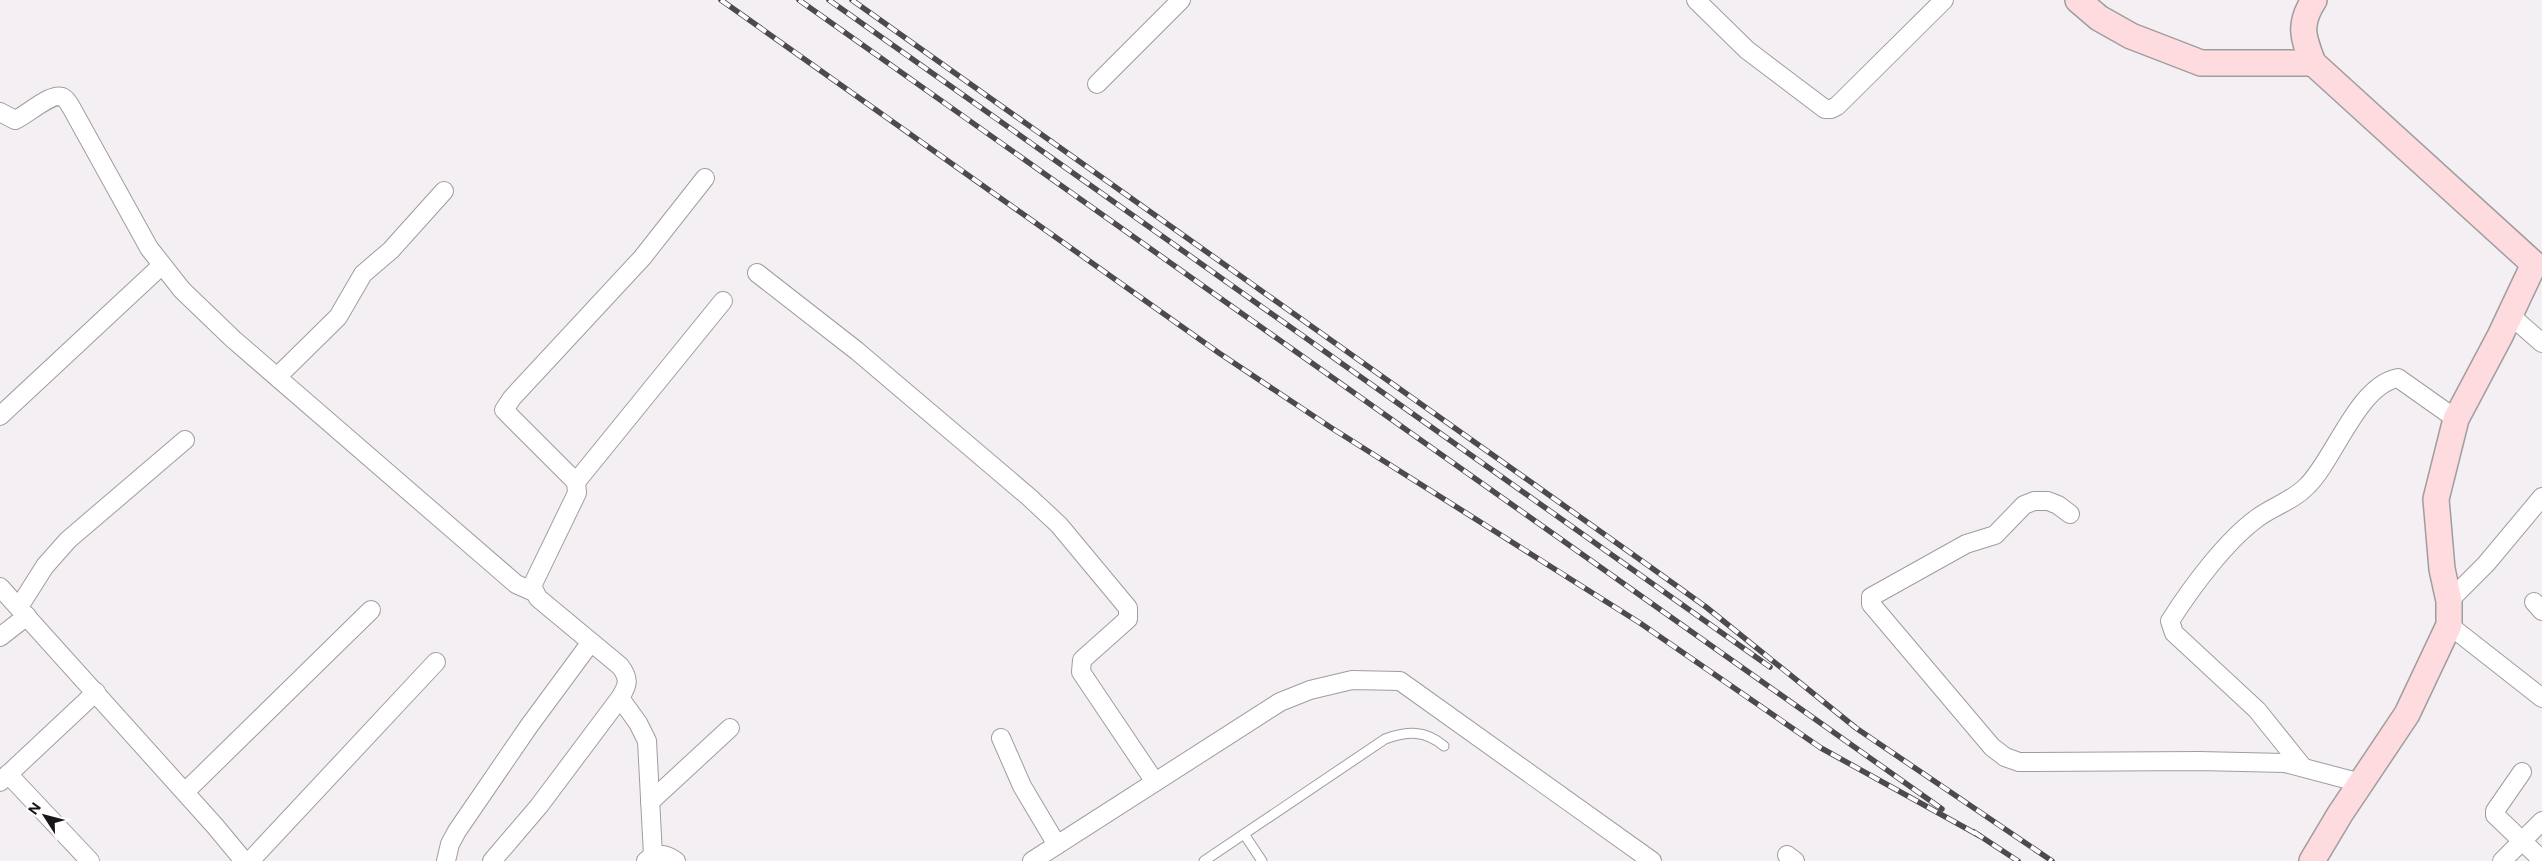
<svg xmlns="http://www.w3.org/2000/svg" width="2542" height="861" font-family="Figtree,sans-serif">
<rect width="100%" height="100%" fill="#f3eff3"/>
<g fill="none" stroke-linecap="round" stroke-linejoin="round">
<defs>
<g id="lane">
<polyline points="1244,834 1262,861"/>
<path d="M 1204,861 L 1385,739 C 1408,731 1425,730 1444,746"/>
</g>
<g id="street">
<polyline points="1696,0 1747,50 1825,109 1831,109 1837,106 1944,0"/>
<polyline points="1097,84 1181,0"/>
<path d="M 0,112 L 15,120 C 26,116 53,90 64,98 C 67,100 69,104 71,107 L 149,248 L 182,290 L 233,339 L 516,584 L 534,592"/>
<polyline points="757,273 857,351 1029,497 1059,525 1128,608 1128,619 1082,660 1081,672 1155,782"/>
<polyline points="2510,315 2542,343"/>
<polyline points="277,377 338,317 363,274 391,250 444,191"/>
<polyline points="0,416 161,266"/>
<polyline points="576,482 723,301"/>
<polyline points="2070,514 2058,505 2048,501 2034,501 2024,505 1995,535 1966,544 1871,597 1871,604 1992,747 2005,757 2019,762 2199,761 2285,763 2361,783"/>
<polyline points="0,587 215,826 244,861"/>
<polyline points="2449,601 2486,564 2542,497"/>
<polyline points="2534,602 2542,611"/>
<polyline points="19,607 45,566 68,540 185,440"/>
<polyline points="2449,625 2542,698"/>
<polyline points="0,637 27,616"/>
<polyline points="620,698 638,723 647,741 653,855"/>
<polyline points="1001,738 1022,786 1057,845"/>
<path d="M 2302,766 L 2257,710 L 2174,633 L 2170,621 C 2191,588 2225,542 2256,519 C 2271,507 2293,501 2307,486 C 2334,460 2358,385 2398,378 L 2456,419"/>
<polyline points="2522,772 2495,811 2495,815 2542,860"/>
<polyline points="8,774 90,861"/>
<polyline points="0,782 96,692"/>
<polyline points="185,792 371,610"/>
<polyline points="650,802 730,728"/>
<polyline points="1787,855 1795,861"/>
<polyline points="250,861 436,662"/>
<polyline points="446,861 450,844 457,831 529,726 591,642"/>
<path d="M 492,861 L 539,806 L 620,698 C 628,685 630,679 620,666 L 538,598 L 532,586 L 577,493 L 576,482 L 504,410 L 512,398 L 642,258 L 705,178"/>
<path d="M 646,861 C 656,852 665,853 676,861"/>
<polyline points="1032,861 1280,702 1310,690 1352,680 1400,681 1652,861"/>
<polyline points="2502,861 2542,821"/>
</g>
<g id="secondary">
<polyline points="2078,0 2099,18 2131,36 2201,63 2313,63"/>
<path d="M 2312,861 L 2340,814 L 2407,714 L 2449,625 L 2449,601 L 2442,569 L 2436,499 L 2456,419 L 2500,336 L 2534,264 L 2313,63 C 2303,37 2298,25 2314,0"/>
</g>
</defs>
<use href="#lane" stroke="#a09da0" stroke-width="11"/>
<use href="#street" stroke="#a09da0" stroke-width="20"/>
<use href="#secondary" stroke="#a09da0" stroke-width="28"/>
<use href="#lane" stroke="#fff" stroke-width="9"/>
<use href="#street" stroke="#fff" stroke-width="18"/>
<use href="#secondary" stroke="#fedbde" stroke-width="25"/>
<defs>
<g id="rail">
<polyline points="721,0 1219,353 1330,427 1640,623 1821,748 1980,836"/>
<polyline points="799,0 1942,809"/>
<polyline points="829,0 1770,667"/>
<polyline points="852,0 1649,566 1706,607 1856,728 2052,861"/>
<polyline points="1974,832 2018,861"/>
</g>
</defs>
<use href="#rail" stroke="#4d4a4d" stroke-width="5.5"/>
<use href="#rail" stroke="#fffdff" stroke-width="4" stroke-dasharray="11" stroke-linecap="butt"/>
</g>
<g transform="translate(45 816) rotate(306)" stroke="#fffdff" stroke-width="4" paint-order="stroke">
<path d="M0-4L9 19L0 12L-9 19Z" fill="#181618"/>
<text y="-8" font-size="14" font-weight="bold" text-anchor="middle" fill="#181618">N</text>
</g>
</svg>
